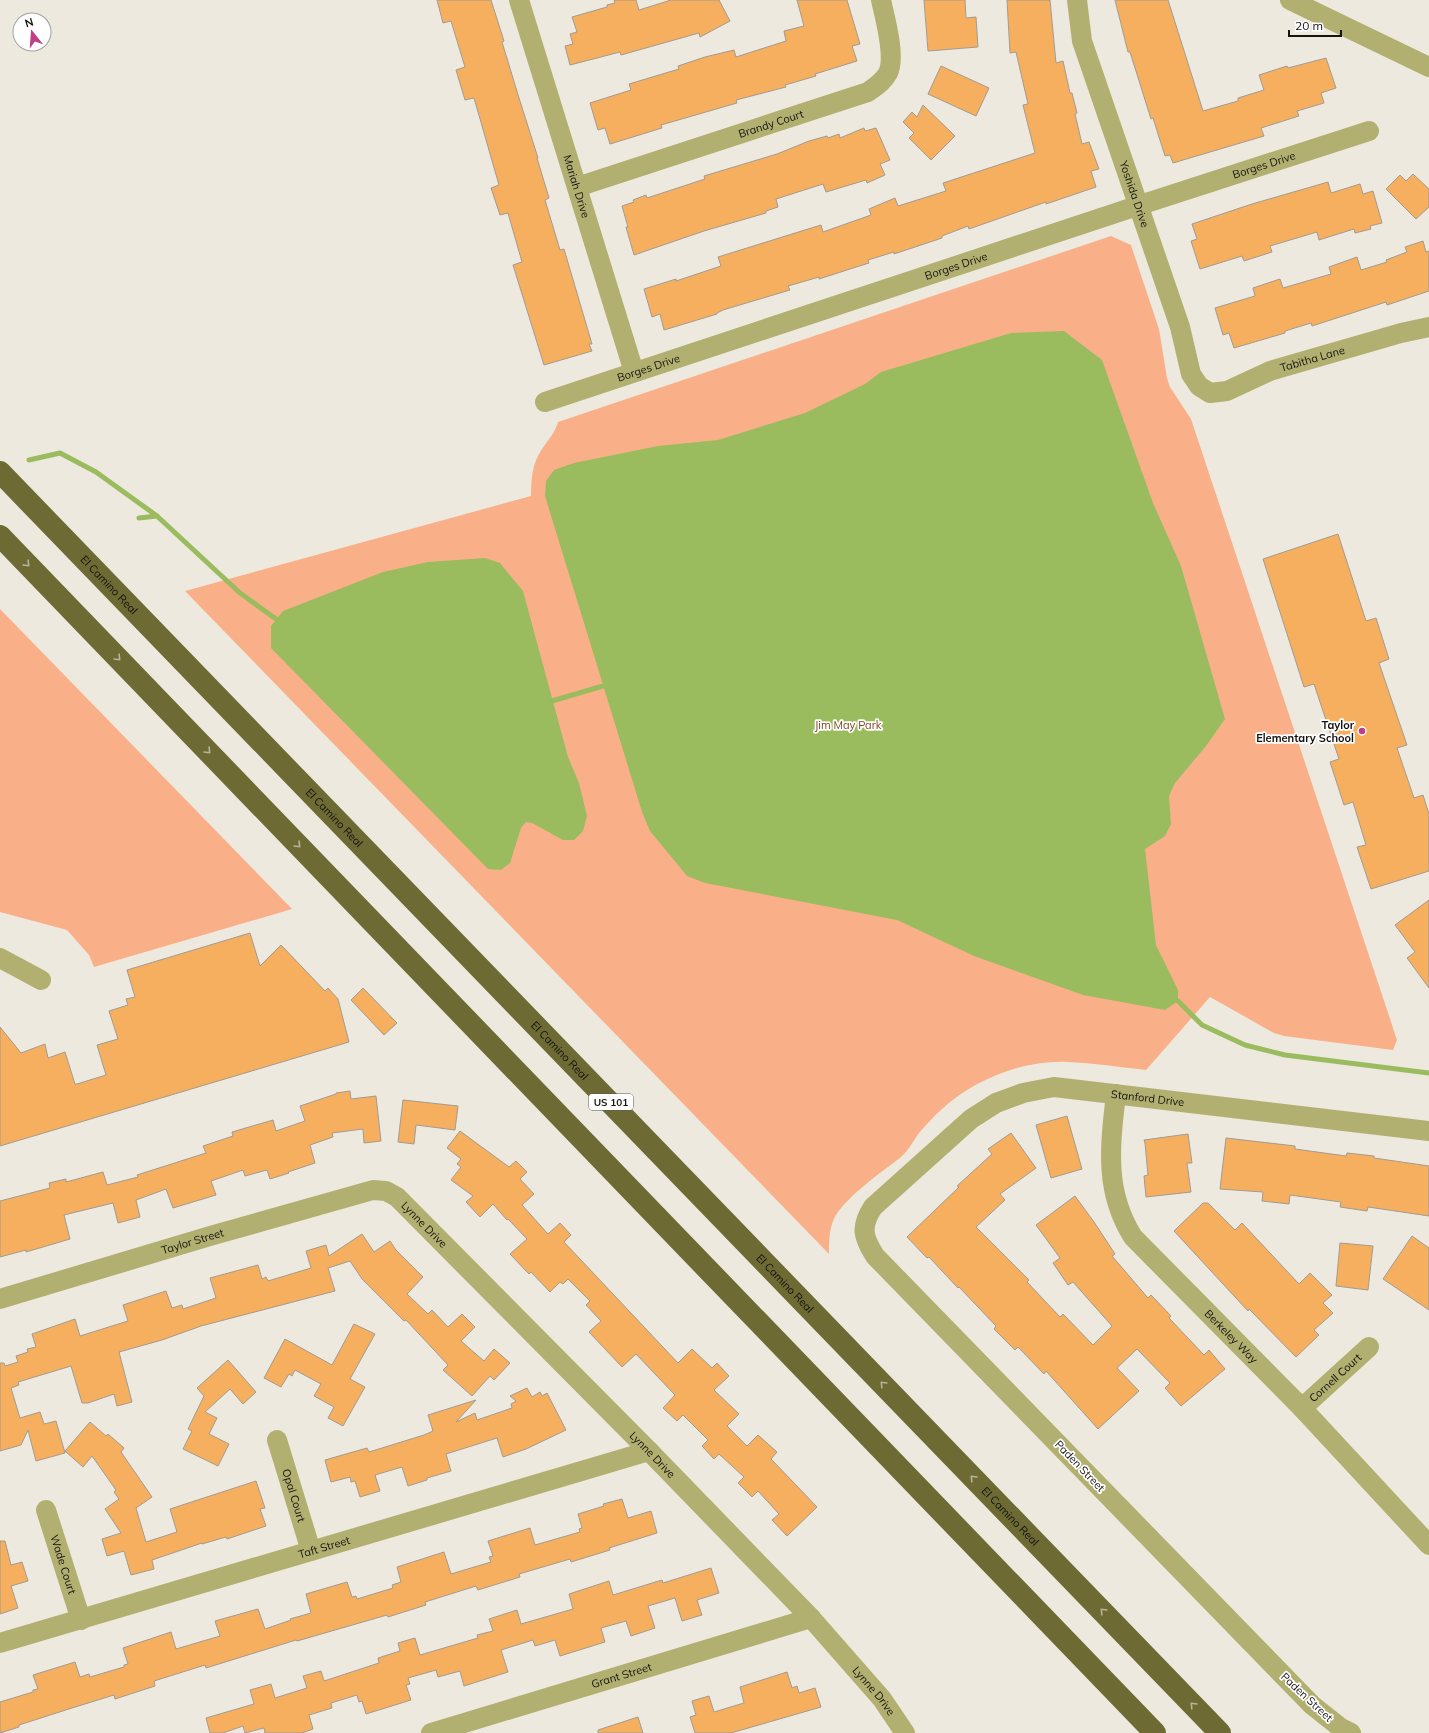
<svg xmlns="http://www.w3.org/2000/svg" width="1429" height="1733" font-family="Mulish,sans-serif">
<rect width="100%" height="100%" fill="#ede9de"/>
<g fill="#f9b089">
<path d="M 1111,236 L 1131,245 L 1159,329 L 1167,378 L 1170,387 L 1191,419 L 1397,1040 L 1393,1050 L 1284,1036 L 1274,1033 L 1210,997 L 1146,1070 C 1120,1067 1093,1063 1067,1062 C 1023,1060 975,1079 942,1109 C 934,1116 926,1125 919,1133 C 913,1141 909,1150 901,1157 C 882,1172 842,1199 833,1221 C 829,1232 829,1242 829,1254 L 185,591 L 531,496 C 531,480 532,463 542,449 C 548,440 555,433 558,422 Z"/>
<polygon points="0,609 292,909 94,967 89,955 67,930 0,912"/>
</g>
<g fill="#9abc5e">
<polygon points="1064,331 1102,360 1153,503 1181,566 1225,719 1206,746 1175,783 1169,796 1171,824 1165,836 1145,849 1156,945 1178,990 1178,1001 1165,1010 1083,995 974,956 897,920 705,883 687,876 650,831 642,812 545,496 546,481 554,470 574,463 658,446 718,440 805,413 865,384 881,372 1011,333"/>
<polygon points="485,558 500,563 523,591 568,757 579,783 587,816 583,831 574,840 563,840 532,823 526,822 521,828 510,863 501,870 488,869 271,648 271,626 283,611 383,572 428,562"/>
</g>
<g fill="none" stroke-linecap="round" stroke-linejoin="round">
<g stroke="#9abc5e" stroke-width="5">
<polyline points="29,460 60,453 96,472 157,516 240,593 276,619"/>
<polyline points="139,518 157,516"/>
<polyline points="552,701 603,686"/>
<polyline points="1178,1001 1202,1025 1245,1045 1285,1055 1429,1073"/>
</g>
</g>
<g fill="#f5af5e" stroke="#a29b92">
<polygon points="437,0 491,0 504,41 502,42 519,98 538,158 537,158 549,198 545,200 560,250 564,249 592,344 589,344 592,351 544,365 513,265 522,262 508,213 500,215 491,188 499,185 474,98 465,100 456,70 465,67 451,21 443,23"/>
<polygon points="614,0 636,0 639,10 671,0 719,0 730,21 700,37 699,33 621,55 620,52 570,65 565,46 573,44 570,34 577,32 572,17 607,7 607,5 615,3"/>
<polygon points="797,0 847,0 860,44 852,46 857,61 815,74 816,76 785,85 786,87 736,100 737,103 661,125 662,128 610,144 605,128 598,130 590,103 631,90 629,84 679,69 678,66 705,57 734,50 736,57 786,41 784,31 804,26"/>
<polygon points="924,0 965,0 966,18 976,17 978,47 928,51"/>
<polygon points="1007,0 1050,0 1056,63 1063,61 1070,93 1072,93 1077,113 1075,114 1082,144 1089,142 1099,169 1091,171 1096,187 1046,204 1046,202 969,229 968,226 942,236 942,238 894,254 894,252 868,260 869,263 850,269 819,279 819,277 788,286 790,290 723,310 717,313 717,314 664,330 660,314 652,317 644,289 676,279 676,281 721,266 718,257 821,225 823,232 871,215 869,209 895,198 898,206 946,191 943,183 1035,153 1023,105 1028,104 1016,52 1010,53"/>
<polygon points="1115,0 1168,0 1203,111 1238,101 1238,98 1264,90 1259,75 1287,66 1288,68 1326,58 1336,88 1321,93 1324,103 1297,111 1299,116 1261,128 1264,136 1173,163 1170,155 1165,156 1153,118 1151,119 1130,52 1128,52"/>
<polygon points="941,66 989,88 976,116 928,94"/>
<polygon points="923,105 955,136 931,160 909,138 914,133 903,122 912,112 917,117"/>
<polygon points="864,128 865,131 876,128 890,160 880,164 885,175 867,183 866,180 826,192 823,184 776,199 778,207 766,211 766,213 704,231 634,255 626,227 628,227 622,206 634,202 633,200 646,195 647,198 705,179 704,176 777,154 809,141 827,136 828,138 839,134 840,138"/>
<polygon points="1413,174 1429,189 1429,207 1416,219 1386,189 1400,175 1406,181"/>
<polygon points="1328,182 1331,193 1360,184 1363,194 1373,191 1382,223 1370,226 1371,229 1355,233 1354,229 1319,240 1317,232 1270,246 1272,252 1244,261 1242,256 1200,269 1191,241 1197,239 1192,224 1252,204"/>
<polygon points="1423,241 1426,252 1429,251 1429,291 1387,305 1386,302 1312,326 1311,323 1285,331 1285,333 1234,348 1229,333 1223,335 1215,308 1255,296 1253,288 1280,279 1283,288 1331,274 1329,267 1357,257 1361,270 1387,262 1386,260 1407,252 1405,247"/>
<polygon points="1338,534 1366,621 1376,618 1389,659 1379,663 1407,745 1397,748 1414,798 1423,795 1429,814 1429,871 1371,889 1357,847 1366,845 1353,802 1344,805 1330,762 1339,759 1314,684 1304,687 1263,559"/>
<polygon points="1429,900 1429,988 1407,958 1415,952 1395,925"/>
<polygon points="250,933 260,966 281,945 325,991 328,988 338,999 349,1042 0,1146 0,1027 21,1053 45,1044 48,1058 65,1052 75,1084 77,1084 106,1075 97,1045 118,1039 109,1011 128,1005 126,999 135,997 127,970"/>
<polygon points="363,988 397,1023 384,1035 351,1000"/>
<polygon points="350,1091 351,1099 376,1096 381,1141 364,1143 363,1129 332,1133 333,1137 310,1145 315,1163 288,1172 289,1173 270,1179 267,1170 245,1176 243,1170 211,1181 216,1195 173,1208 166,1189 136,1200 140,1217 118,1223 113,1203 64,1215 70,1239 26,1252 26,1250 0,1257 0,1201 50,1188 49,1183 66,1179 66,1182 103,1172 107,1185 138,1177 137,1175 206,1153 203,1146 233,1136 232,1132 273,1120 276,1131 305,1121 300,1106 336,1094 336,1093"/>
<polygon points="403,1100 458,1106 455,1130 416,1125 414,1144 398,1142"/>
<polygon points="1067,1116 1082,1169 1051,1178 1036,1125"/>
<polygon points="460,1131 509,1167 516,1161 527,1172 520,1179 534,1194 522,1205 548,1234 560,1223 571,1235 564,1242 678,1363 692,1349 712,1368 717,1363 729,1376 714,1390 739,1414 727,1426 747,1446 758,1435 777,1452 771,1459 817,1507 787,1536 772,1520 779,1514 758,1491 752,1497 738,1483 744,1477 719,1454 714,1459 702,1446 708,1440 683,1415 677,1421 663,1408 675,1395 636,1354 622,1367 589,1332 601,1321 586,1305 590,1301 568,1279 563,1284 560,1282 550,1292 531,1272 529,1274 510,1254 527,1239 508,1219 507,1220 493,1204 480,1217 466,1202 473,1196 451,1180 461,1167 457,1164 461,1159 447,1148"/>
<polygon points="1011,1133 1036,1168 1000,1194 1005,1200 976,1227 1029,1280 1027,1282 1060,1317 1063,1314 1093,1345 1112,1326 1073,1282 1068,1285 1053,1263 1060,1258 1036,1225 1075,1196 1094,1222 1115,1254 1112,1256 1148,1298 1151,1295 1171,1316 1169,1318 1204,1355 1209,1350 1225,1369 1181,1406 1165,1388 1170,1383 1137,1349 1117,1368 1139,1391 1098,1429 1046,1371 1044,1374 1018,1347 1015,1350 994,1329 996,1326 959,1287 958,1288 929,1257 927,1258 907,1237 959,1187 957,1186 992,1154 988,1149"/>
<polygon points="1188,1134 1192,1163 1187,1163 1191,1192 1146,1197 1144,1176 1148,1175 1145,1143 1144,1140"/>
<polygon points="1226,1138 1295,1146 1295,1149 1346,1156 1347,1153 1374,1156 1374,1158 1429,1166 1429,1216 1368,1207 1367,1211 1340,1207 1341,1202 1290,1195 1289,1204 1262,1201 1263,1192 1220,1189"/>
<polygon points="1203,1203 1208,1203 1235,1230 1242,1223 1299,1284 1310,1273 1332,1295 1323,1303 1333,1313 1314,1330 1319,1335 1296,1357 1249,1309 1248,1311 1174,1231"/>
<polygon points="362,1234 374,1252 390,1241 396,1250 423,1277 407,1294 428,1314 432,1310 448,1327 462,1314 475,1327 461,1341 484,1361 494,1349 510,1363 494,1380 490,1376 472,1396 443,1370 448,1365 406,1320 404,1321 362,1279 350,1261 328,1268 335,1291 201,1326 162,1340 119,1352 132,1402 117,1406 114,1394 88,1403 82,1403 71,1366 18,1382 19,1385 11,1388 20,1418 40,1412 44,1424 56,1421 65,1453 36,1461 28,1430 21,1445 0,1451 0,1363 4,1363 5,1366 18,1362 16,1356 28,1352 27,1349 36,1347 32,1334 75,1319 80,1336 128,1321 123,1305 166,1291 172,1308 182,1305 183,1309 216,1298 210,1278 258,1265 262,1279 266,1277 268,1281 311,1268 306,1251 326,1245 329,1256"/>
<polygon points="1412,1236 1429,1248 1429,1310 1383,1279"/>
<polygon points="1340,1243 1373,1246 1368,1290 1336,1286"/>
<polygon points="354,1324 375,1334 350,1379 365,1387 343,1426 328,1418 334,1407 314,1396 321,1384 295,1370 292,1376 289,1374 281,1387 264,1378 285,1339 332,1365"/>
<polygon points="228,1360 256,1392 243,1404 230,1389 205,1412 217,1418 209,1434 229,1444 218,1466 183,1449 192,1431 188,1429 204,1396 197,1388"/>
<polygon points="527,1388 532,1397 540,1392 542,1396 547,1393 566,1430 526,1449 503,1457 497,1438 446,1454 451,1471 427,1478 427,1480 408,1486 402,1467 375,1475 380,1491 360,1497 355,1481 351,1482 350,1477 331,1482 325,1460 367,1448 369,1452 424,1435 433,1431 428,1415 476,1400 456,1422 475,1413 477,1420 512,1408 511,1404 516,1401 510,1396"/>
<polygon points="90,1422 106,1436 108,1434 124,1448 121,1452 152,1497 136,1508 146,1542 177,1532 170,1509 256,1481 265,1508 260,1509 266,1526 227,1539 226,1537 202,1544 202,1543 152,1560 154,1569 131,1575 124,1551 107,1556 102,1539 121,1533 105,1509 119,1499 114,1492 116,1490 92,1456 83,1467 65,1451"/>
<polygon points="622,1499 628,1518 651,1511 657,1533 609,1548 610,1550 571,1562 570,1559 519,1574 520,1577 478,1590 476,1586 425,1602 426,1605 388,1617 387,1615 297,1641 296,1640 206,1668 205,1665 154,1681 155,1686 115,1699 114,1695 72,1708 19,1725 19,1727 0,1733 0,1702 33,1692 33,1690 38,1689 33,1675 75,1662 80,1677 89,1674 90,1677 124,1667 124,1665 128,1664 123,1648 171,1632 176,1649 220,1636 215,1621 258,1609 265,1629 291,1620 290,1619 311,1613 306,1594 347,1582 352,1597 356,1596 357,1599 393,1588 392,1585 401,1582 397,1567 444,1552 451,1574 491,1562 489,1557 493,1556 488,1541 530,1528 535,1545 580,1532 579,1529 582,1528 578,1514 604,1506 603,1504"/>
<polygon points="0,1541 5,1541 11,1565 22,1562 28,1581 11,1586 18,1608 0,1614"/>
<polygon points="711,1568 719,1593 697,1600 702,1615 682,1621 675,1598 648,1606 655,1628 631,1636 626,1621 601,1628 605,1642 560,1656 555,1640 535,1646 533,1640 501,1650 508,1672 464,1686 460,1671 438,1677 436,1670 408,1678 410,1684 406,1685 411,1700 366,1714 362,1701 359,1702 357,1695 331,1703 332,1708 309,1715 313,1729 302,1733 265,1733 264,1728 245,1733 243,1726 223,1733 210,1733 206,1718 254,1704 250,1690 271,1684 275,1698 307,1688 303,1676 321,1671 324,1681 379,1663 378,1658 400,1651 398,1643 415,1638 420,1655 478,1638 477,1635 493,1631 489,1619 517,1610 521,1624 573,1609 569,1594 609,1581 613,1595 662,1580 663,1583"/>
<polygon points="787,1672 792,1688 797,1686 799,1693 815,1688 821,1707 731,1733 695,1733 690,1717 696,1715 692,1701 709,1696 714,1712 744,1703 740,1687"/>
<polygon points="638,1717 643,1733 598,1733 598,1730"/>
</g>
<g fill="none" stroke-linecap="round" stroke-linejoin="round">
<g stroke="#b2b070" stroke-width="20">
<path id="s1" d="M 519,0 L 634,372"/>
<path id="s2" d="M 1077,0 L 1082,41 L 1180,327 L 1191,374 L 1199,386 L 1210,393 L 1227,391 L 1270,371 L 1401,333 L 1429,327"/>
<polyline points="1290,0 1429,67"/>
<path id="s3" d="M 577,187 L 868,92 C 876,86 883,82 888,73 C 896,57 885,18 881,0"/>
<path id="s4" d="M 545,402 L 1137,206 L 1369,131"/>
<polyline points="0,958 41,980"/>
<path id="s5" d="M 1116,1094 C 1110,1146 1104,1191 1133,1237 L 1302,1408 L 1429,1545"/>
<path id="s6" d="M 0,1299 L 210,1236 L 373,1190 L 386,1191 L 397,1197 L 649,1451 L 811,1618 L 882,1699 L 905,1733"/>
<path id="s7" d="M 1302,1408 L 1369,1347"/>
<path id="s8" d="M 277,1440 L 311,1551"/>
<path id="s9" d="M 46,1510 L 81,1620"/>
<path id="s10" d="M 0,1643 L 649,1451"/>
<path id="s11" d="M 431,1733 L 811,1618"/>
<path id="s12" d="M 1351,1733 L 1341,1728 L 1312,1705 L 875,1256 C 863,1237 860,1227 873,1207 L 971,1119 L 996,1103 L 1023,1093 L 1054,1087 L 1429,1131"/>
</g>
<g stroke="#6d6a34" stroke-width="22">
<path id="s13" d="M 0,472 L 1220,1733"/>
<polyline points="0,536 1155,1733"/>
</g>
</g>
<defs><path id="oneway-chevron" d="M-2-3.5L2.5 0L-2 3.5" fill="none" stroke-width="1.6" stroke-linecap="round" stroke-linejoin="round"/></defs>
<g stroke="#b6b49a">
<use href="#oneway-chevron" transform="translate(27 564) rotate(46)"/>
<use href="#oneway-chevron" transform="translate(118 658) rotate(46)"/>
<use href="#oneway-chevron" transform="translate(208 751) rotate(46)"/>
<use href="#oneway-chevron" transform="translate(298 845) rotate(46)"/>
<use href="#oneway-chevron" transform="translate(883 1384) rotate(-134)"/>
<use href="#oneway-chevron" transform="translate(973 1478) rotate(-134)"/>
<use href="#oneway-chevron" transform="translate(1103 1611) rotate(-134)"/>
<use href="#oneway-chevron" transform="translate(1193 1705) rotate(-134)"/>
</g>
<circle fill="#c23e84" stroke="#fff" stroke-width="1.5" cx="1362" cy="731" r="4"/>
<g text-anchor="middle" stroke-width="3.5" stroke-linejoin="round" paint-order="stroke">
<rect fill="#fff" stroke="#5b5a58" stroke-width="1" x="589" y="1094" width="44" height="16" rx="3"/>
<g font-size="10" font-weight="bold" fill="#151310">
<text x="611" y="1106">US 101</text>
</g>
<g font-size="11" fill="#151310" stroke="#fff">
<text dy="4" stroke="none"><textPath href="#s3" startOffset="204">Brandy Court</textPath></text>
<text dy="4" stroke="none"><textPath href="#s4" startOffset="757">Borges Drive</textPath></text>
<text dy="4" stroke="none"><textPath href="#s1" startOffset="195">Mariah Drive</textPath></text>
<text dy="4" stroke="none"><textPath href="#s2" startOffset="203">Yoshida Drive</textPath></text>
<text dy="4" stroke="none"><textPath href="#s4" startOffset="433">Borges Drive</textPath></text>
<text dy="4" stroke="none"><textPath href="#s2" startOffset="528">Tabitha Lane</textPath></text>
<text dy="4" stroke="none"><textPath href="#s4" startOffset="109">Borges Drive</textPath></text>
<text dy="4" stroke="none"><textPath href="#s13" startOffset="157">El Camino Real</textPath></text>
<text dy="4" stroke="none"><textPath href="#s13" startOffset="481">El Camino Real</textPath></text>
<text dy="4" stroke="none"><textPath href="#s13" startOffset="805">El Camino Real</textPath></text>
<text dy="4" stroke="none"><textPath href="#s12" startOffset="1044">Stanford Drive</textPath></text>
<text dy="4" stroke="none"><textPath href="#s6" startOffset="453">Lynne Drive</textPath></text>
<text dy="4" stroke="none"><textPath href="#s6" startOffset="201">Taylor Street</textPath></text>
<text dy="4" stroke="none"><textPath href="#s13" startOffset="1129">El Camino Real</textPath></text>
<text dy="4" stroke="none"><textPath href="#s5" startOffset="287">Berkeley Way</textPath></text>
<text dy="4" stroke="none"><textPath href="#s7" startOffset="45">Cornell Court</textPath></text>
<text dy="4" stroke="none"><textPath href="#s6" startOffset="777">Lynne Drive</textPath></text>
<text transform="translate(1080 1466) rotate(46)" y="4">Paden Street</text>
<text dy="4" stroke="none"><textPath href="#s8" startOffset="58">Opal Court</textPath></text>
<text dy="4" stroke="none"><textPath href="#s13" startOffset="1453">El Camino Real</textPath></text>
<text dy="4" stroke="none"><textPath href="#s10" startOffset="338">Taft Street</textPath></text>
<text dy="4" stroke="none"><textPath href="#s9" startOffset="57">Wade Court</textPath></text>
<text dy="4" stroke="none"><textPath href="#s11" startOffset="199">Grant Street</textPath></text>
<text dy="4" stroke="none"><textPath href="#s6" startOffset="1101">Lynne Drive</textPath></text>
<text transform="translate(1307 1697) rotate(43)" y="4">Paden Street</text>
</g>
<g font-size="11" fill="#7e4320" stroke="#fff">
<text x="848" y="729">Jim May Park</text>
</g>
<g font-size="11" font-weight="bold" fill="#151310" stroke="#fff" text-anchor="end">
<text x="1354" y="729">Taylor<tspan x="1354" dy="13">Elementary School</tspan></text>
</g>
</g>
<g transform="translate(32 32) rotate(343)"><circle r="19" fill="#ffffff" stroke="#a1a19f"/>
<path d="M0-3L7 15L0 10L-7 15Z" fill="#c23e84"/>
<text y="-6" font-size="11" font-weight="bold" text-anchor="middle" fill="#151310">N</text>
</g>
<path d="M1289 30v6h52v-6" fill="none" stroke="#151310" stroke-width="2"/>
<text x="1295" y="30" font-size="12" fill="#151310" stroke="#ffffff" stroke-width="3" paint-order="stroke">20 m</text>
</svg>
